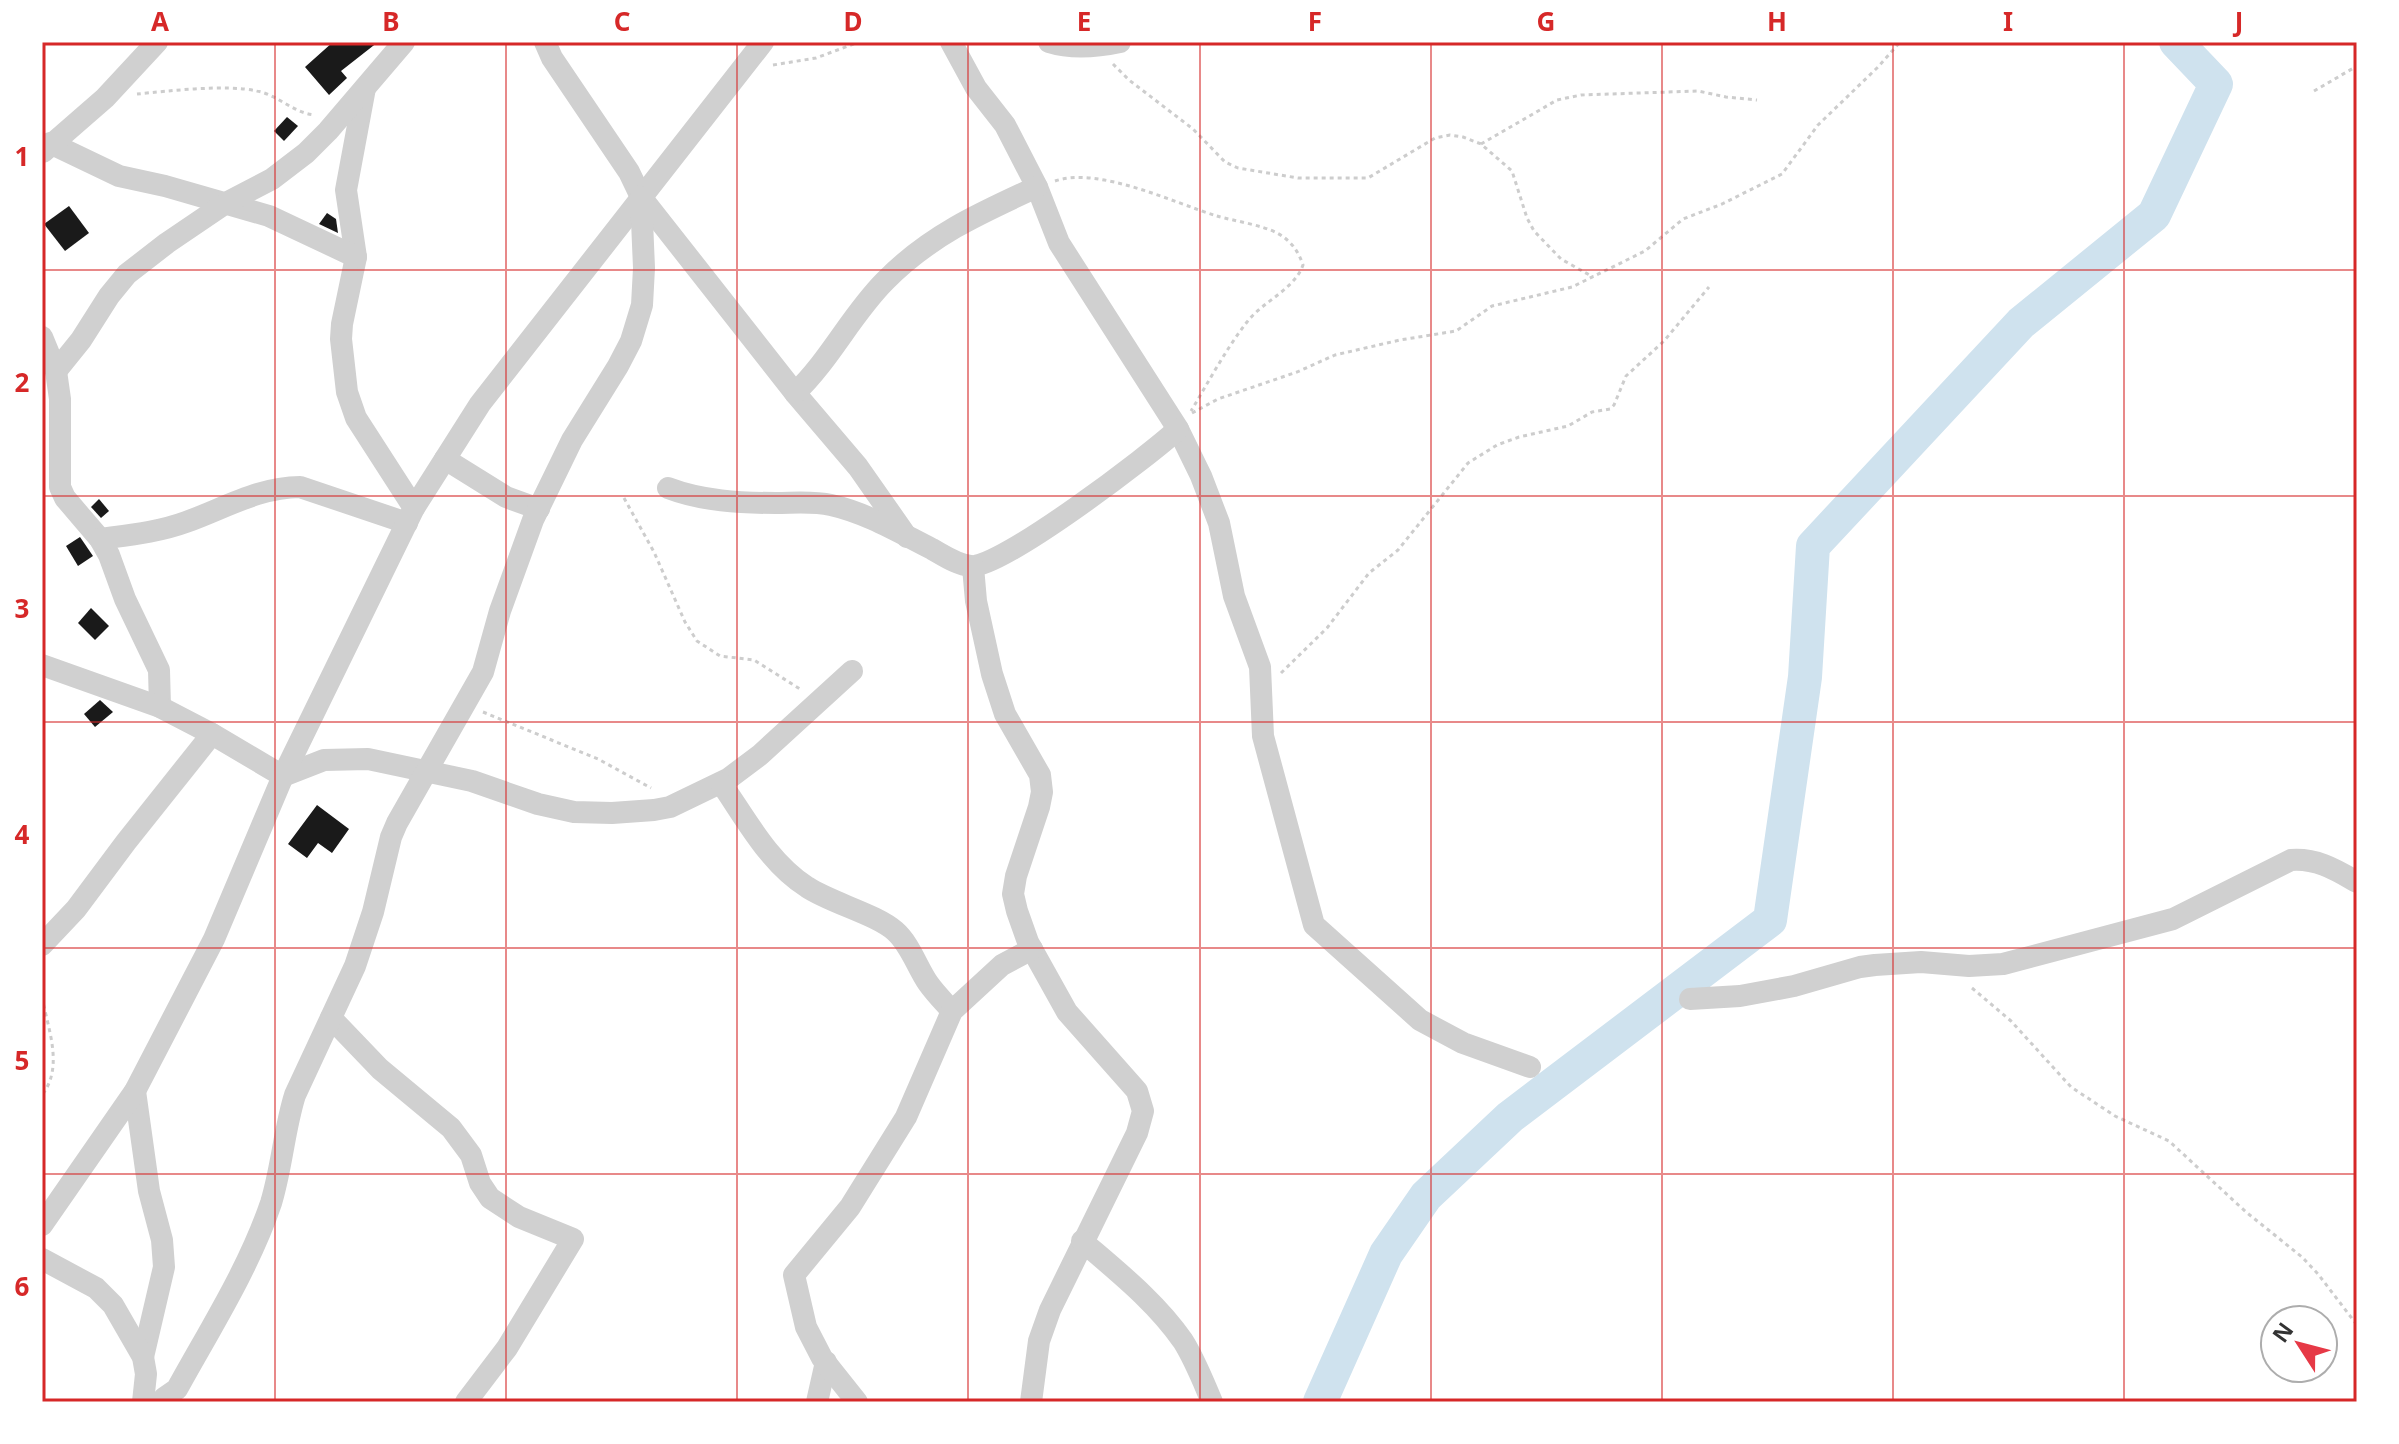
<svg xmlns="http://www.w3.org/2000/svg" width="2399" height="1444" font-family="'Noto Sans',sans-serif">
<rect width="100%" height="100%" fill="#fff"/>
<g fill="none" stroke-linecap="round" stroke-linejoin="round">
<polyline stroke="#cfe2ee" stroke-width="34" points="1320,1402 1386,1254 1426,1196 1510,1117 1770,920 1805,677 1813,546 2021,323 2154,215 2216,84 2176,42"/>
</g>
<g fill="#1a1a1a">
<polygon points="333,42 378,42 341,71 347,78 329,95 305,67"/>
<polygon points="287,117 298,126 284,141 274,131"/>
<polygon points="69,206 89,233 65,251 44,224"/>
<polygon points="327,213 336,219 338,233 319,224"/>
<polygon points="99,499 109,511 101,518 91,507"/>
<polygon points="80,537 93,556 78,566 66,546"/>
<polygon points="91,608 109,626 95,640 78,623"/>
<polygon points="100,700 113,712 95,727 84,714"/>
<polygon points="317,805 349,829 332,853 318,843 307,858 288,844"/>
</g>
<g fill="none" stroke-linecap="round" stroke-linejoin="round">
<g stroke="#cdcdcd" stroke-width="3" stroke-dasharray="4 4" stroke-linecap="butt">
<polyline points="1113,64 1129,80 1193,129 1225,162 1238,168 1298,178 1368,178 1435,138 1450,135 1463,137 1481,144 1512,171 1527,218 1534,231 1561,259 1593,277"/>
<polyline points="773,65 816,58 859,42"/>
<polyline points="2314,91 2357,66"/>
<path d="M 137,94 C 169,91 227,84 257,91 C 278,95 293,113 315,115"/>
<polyline points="1481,144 1557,100 1581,95 1698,91 1726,97 1757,100"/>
<path d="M 1055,181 C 1099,166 1174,203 1217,216 C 1234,221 1262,225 1277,233 C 1290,240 1298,250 1303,265 C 1294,290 1263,301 1247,322 C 1226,349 1209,381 1191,411"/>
<polyline points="1192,413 1218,399 1297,372 1335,355 1400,340 1456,331 1492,306 1572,287 1645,251 1683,219 1722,204 1782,174 1818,125 1878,67 1900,42"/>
<polyline points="624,498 654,552 685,622 697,641 720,656 754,660 800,689"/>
<polyline points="1281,673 1327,628 1369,573 1398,550 1468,463 1497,445 1519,437 1568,426 1592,412 1610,409 1614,405 1626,376 1664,341 1709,287"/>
<polyline points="483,712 598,759 651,788"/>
<polyline points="1972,988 2011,1021 2071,1087 2115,1116 2169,1141 2246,1212 2302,1257 2318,1274 2357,1325"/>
<path d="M 42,997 C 48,1029 64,1067 42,1095"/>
</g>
<g stroke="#d0d0d0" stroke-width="22">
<polyline points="545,42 552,58 629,172 641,197 795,393 858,467 907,537"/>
<polyline points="951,42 976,88 1005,125 1037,187 1059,243 1178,429 1201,476 1219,523 1234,596 1260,667 1263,736 1314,925 1420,1020 1463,1043 1530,1067"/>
<path d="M 1049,42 C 1071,49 1097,47 1120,42"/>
<polyline points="365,88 346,190 356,257 342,324 341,339 347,392 356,418 414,508"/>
<polyline points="50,143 119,176 165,186 269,216 356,257"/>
<polyline points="43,152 105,98 157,42"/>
<polyline points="42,337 56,371 60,399 60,487 65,498 100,539 109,555 125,599 159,670 160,707"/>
<polyline points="56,371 81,340 109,296 127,274 167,243 226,203 272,179 306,153 328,131 404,42"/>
<path d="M 795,393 C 830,360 851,315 885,281 C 929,236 980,213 1037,187"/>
<polyline points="445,459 506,497 539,509"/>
<path d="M 668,488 C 702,501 740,503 776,503 C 794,503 813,501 831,505 C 867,513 900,533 932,549 C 943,555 957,565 971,566 C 999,570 1153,453 1178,429"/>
<path d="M 100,539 C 129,535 159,532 186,522 C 223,509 259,487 300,487 L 407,523"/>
<polyline points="973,567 976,601 992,674 1005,714 1040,775 1042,792 1039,807 1016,876 1013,894 1017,911 1028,942 1067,1012 1137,1091 1143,1111 1137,1133 1050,1310 1039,1341 1031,1402"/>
<polyline points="42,665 160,707 212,734 283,776 324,760 368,759 472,781 538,804 574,812 612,813 654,810 670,807 728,779 760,755 852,671"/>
<path d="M 721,783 C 746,819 769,863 807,887 C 831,903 876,914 895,931 C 910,944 917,967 928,983 C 935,993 944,1002 952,1011"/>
<polyline points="42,945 76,909 126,842 212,734"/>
<path d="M 1690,999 L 1740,996 L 1794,986 L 1860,967 L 1875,965 L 1921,962 L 1969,966 L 2003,964 L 2173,919 L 2291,860 C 2317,858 2336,870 2357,882"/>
<polyline points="331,1018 380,1069 451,1128 471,1155 480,1183 490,1198 519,1217 573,1239 507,1348 466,1402"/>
<polyline points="135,1091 149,1191 162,1240 164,1267 143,1357"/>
<polyline points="42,1225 135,1091 214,939 283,776 414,508 480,404 763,42"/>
<path d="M 1082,1241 C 1118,1272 1156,1302 1183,1341 C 1195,1360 1203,1381 1212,1402"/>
<polyline points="42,1259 96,1288 113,1305 143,1357 146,1374 143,1402"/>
<path d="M 164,1398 L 177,1389 C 210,1329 249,1268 271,1203 C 282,1167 284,1130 295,1095 L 355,966 L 373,912 L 391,837 L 397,823 L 483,672 L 500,611 L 533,520 L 572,440 L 618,366 L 631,341 L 642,305 L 644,268 L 641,197"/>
<polyline points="817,1402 826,1362"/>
<polyline points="857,1402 822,1358 806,1327 794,1275 850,1207 906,1117 952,1011 1002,965 1032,949"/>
</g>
</g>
<path fill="none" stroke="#d62828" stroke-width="2" stroke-opacity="0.55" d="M 275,42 L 275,1402M 506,42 L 506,1402M 737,42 L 737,1402M 968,42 L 968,1402M 1200,42 L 1200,1402M 1431,42 L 1431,1402M 1662,42 L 1662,1402M 1893,42 L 1893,1402M 2124,42 L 2124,1402M 42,270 L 2357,270M 42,496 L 2357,496M 42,722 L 2357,722M 42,948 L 2357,948M 42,1174 L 2357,1174"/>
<rect width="2399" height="1444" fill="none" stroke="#ffffff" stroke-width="88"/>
<g transform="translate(2299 1344) rotate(306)"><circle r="38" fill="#ffffff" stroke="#adadad" stroke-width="2"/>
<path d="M0-6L14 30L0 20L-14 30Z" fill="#e63946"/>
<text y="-12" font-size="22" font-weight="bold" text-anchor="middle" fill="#333333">N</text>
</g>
<rect x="44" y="44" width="2311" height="1356" fill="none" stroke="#d62828" stroke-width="3"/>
<g font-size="26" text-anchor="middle" font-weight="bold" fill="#d62828">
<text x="160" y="31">A</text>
<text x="391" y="31">B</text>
<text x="622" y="31">C</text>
<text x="853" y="31">D</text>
<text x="1084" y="31">E</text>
<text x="1315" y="31">F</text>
<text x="1546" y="31">G</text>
<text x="1777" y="31">H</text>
<text x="2008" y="31">I</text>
<text x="2239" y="31">J</text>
<text x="22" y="166">1</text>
<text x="22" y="392">2</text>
<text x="22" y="618">3</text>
<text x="22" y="844">4</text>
<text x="22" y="1070">5</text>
<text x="22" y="1296">6</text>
</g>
</svg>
